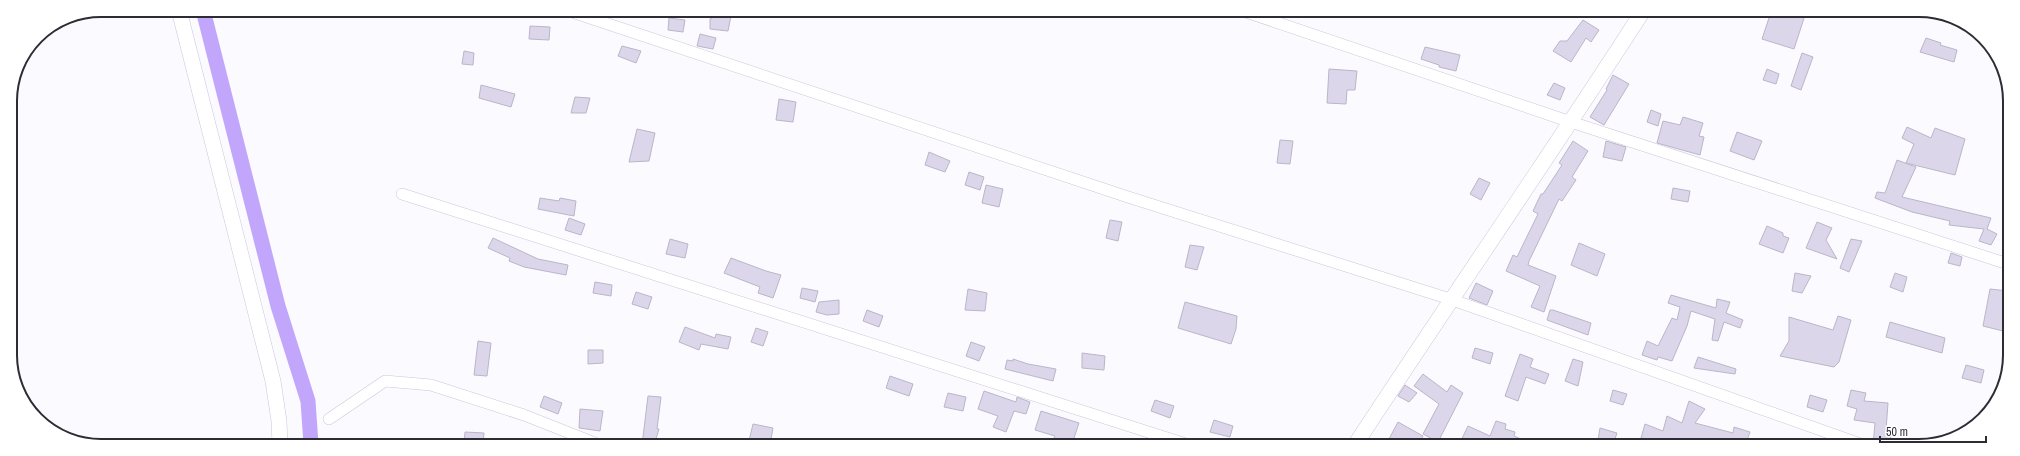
<svg xmlns="http://www.w3.org/2000/svg" width="2020" height="456" font-family="'Archivo Narrow',sans-serif">
<rect width="100%" height="100%" fill="#fbfafe"/>
<g fill="none" stroke-linecap="round" stroke-linejoin="round">
<polyline stroke="#c2a6fb" stroke-width="15" points="203,10 278,306 308,401 311,444"/>
</g>
<g fill="#dbd6ea" stroke="#bbb5c9">
<polygon points="1771,12 1806,12 1794,49 1762,39"/>
<polygon points="719,14 731,16 728,31 710,29 710,19"/>
<polygon points="669,18 685,20 683,32 668,30"/>
<polygon points="1583,20 1599,30 1591,42 1586,38 1571,62 1553,51 1560,41 1567,41"/>
<polygon points="530,26 550,27 549,40 529,39"/>
<polygon points="700,34 716,38 713,49 697,46"/>
<polygon points="1926,38 1941,43 1940,45 1957,50 1954,62 1920,52"/>
<polygon points="622,46 641,51 636,63 618,56"/>
<polygon points="1425,47 1460,55 1456,71 1439,67 1439,65 1421,59"/>
<polygon points="464,51 474,53 473,65 462,64"/>
<polygon points="1802,53 1813,57 1801,90 1791,86"/>
<polygon points="1329,69 1357,71 1355,90 1347,90 1346,104 1327,103"/>
<polygon points="1767,69 1779,74 1776,84 1763,80"/>
<polygon points="1613,75 1629,84 1604,125 1590,117 1607,90 1606,89"/>
<polygon points="1554,83 1565,88 1560,100 1547,95"/>
<polygon points="481,85 515,94 511,107 479,98"/>
<polygon points="575,97 590,98 586,113 571,113"/>
<polygon points="779,99 796,102 793,122 776,120"/>
<polygon points="1651,110 1661,114 1658,126 1647,122"/>
<polygon points="1683,117 1703,123 1699,136 1704,137 1700,155 1657,143 1663,121 1680,125"/>
<polygon points="1907,127 1931,138 1935,128 1965,139 1955,175 1906,163 1914,144 1902,138"/>
<polygon points="637,129 655,133 649,161 629,162"/>
<polygon points="1737,132 1762,141 1754,160 1730,151"/>
<polygon points="1280,140 1293,141 1290,164 1277,163"/>
<polygon points="1573,141 1588,151 1572,177 1576,180 1562,201 1559,199 1529,261 1528,265 1556,276 1544,312 1531,307 1540,286 1506,271 1513,255 1517,257 1538,214 1533,211 1541,194 1543,194 1562,165 1559,163"/>
<polygon points="1606,141 1626,147 1622,161 1603,157"/>
<polygon points="929,152 950,161 945,172 925,165"/>
<polygon points="1897,160 1916,167 1902,197 1991,218 1987,229 1997,234 1991,245 1979,241 1984,229 1949,225 1950,221 1912,212 1875,198 1877,192 1885,193"/>
<polygon points="969,172 984,177 980,190 965,185"/>
<polygon points="1479,178 1490,183 1481,200 1470,194"/>
<polygon points="986,185 1003,189 999,207 982,203"/>
<polygon points="1673,188 1690,191 1688,202 1671,199"/>
<polygon points="540,198 559,201 560,198 576,201 574,216 538,209"/>
<polygon points="569,218 585,224 581,235 565,230"/>
<polygon points="1110,220 1122,222 1118,241 1106,238"/>
<polygon points="1817,222 1832,228 1826,240 1837,259 1806,248"/>
<polygon points="1767,226 1783,233 1783,236 1789,238 1783,253 1759,244"/>
<polygon points="493,238 538,259 568,265 566,275 524,267 509,261 510,258 488,248"/>
<polygon points="670,239 688,244 685,258 666,254"/>
<polygon points="1851,239 1862,241 1849,272 1840,268"/>
<polygon points="1579,243 1605,254 1597,276 1571,265"/>
<polygon points="1190,245 1204,247 1197,270 1185,267"/>
<polygon points="1951,253 1962,257 1960,266 1948,263"/>
<polygon points="731,258 766,271 781,275 773,298 758,293 760,287 724,273"/>
<polygon points="1795,273 1811,276 1802,293 1792,291"/>
<polygon points="1895,273 1907,277 1903,292 1890,287"/>
<polygon points="595,282 612,285 611,296 593,293"/>
<polygon points="1476,283 1493,291 1487,305 1469,298"/>
<polygon points="802,288 818,291 815,302 800,298"/>
<polygon points="968,289 987,293 985,311 965,310"/>
<polygon points="1990,289 2008,291 2007,332 1983,326"/>
<polygon points="636,292 652,297 648,309 632,304"/>
<polygon points="1671,295 1716,308 1717,299 1730,302 1726,313 1743,320 1740,328 1724,322 1718,341 1712,340 1715,319 1691,311 1687,326 1672,361 1658,357 1657,360 1642,355 1647,341 1658,346 1672,318 1677,320 1680,307 1668,303"/>
<polygon points="839,300 839,314 827,315 816,312 819,302"/>
<polygon points="1185,302 1237,316 1236,329 1231,344 1178,328"/>
<polygon points="867,310 883,316 879,327 863,321"/>
<polygon points="1550,310 1553,310 1591,323 1588,335 1547,320"/>
<polygon points="1838,316 1851,320 1839,362 1834,367 1780,356 1789,341 1789,317 1833,330"/>
<polygon points="1890,322 1945,338 1942,353 1886,337"/>
<polygon points="685,327 715,338 716,334 731,337 728,349 701,344 699,350 679,342"/>
<polygon points="756,328 768,332 763,346 751,342"/>
<polygon points="478,341 491,343 487,376 474,375"/>
<polygon points="971,342 985,347 979,361 966,356"/>
<polygon points="1475,348 1493,353 1490,364 1472,358"/>
<polygon points="588,350 603,350 603,363 588,364"/>
<polygon points="1082,353 1105,356 1104,370 1082,368"/>
<polygon points="1520,354 1533,359 1530,367 1549,374 1545,384 1526,377 1518,401 1505,396"/>
<polygon points="1698,357 1736,369 1735,374 1694,368"/>
<polygon points="1013,359 1028,364 1056,369 1053,381 1005,369 1007,360 1013,361"/>
<polygon points="1573,359 1583,362 1578,386 1565,381"/>
<polygon points="1966,365 1984,370 1981,383 1962,378"/>
<polygon points="1423,374 1447,392 1451,385 1463,393 1438,442 1423,434 1439,404 1414,386"/>
<polygon points="890,376 913,384 909,396 886,388"/>
<polygon points="1405,385 1417,393 1409,402 1398,396"/>
<polygon points="1613,390 1627,394 1623,405 1610,401"/>
<polygon points="1851,390 1866,393 1864,401 1888,403 1886,430 1892,431 1889,446 1873,446 1875,423 1854,420 1857,409 1847,406"/>
<polygon points="984,391 1016,402 1017,397 1030,402 1026,414 1014,411 1006,432 993,427 998,416 978,409"/>
<polygon points="948,393 966,397 963,411 944,407"/>
<polygon points="1810,395 1827,400 1823,412 1807,407"/>
<polygon points="544,396 562,403 558,414 540,407"/>
<polygon points="648,396 661,397 657,429 659,429 654,445 642,445"/>
<polygon points="1155,400 1174,406 1170,418 1151,411"/>
<polygon points="1689,401 1705,409 1695,423 1733,433 1734,427 1750,432 1745,446 1733,446 1706,439 1704,446 1671,446 1641,438 1645,424 1663,431 1667,416 1682,423"/>
<polygon points="580,409 603,411 600,431 579,428"/>
<polygon points="1041,411 1079,423 1072,444 1054,438 1055,436 1035,430"/>
<polygon points="1214,420 1233,426 1230,437 1210,432"/>
<polygon points="1496,421 1506,424 1505,429 1515,432 1514,436 1535,445 1459,445 1468,426 1490,436"/>
<polygon points="1398,422 1423,436 1418,445 1401,445 1389,439"/>
<polygon points="753,424 773,428 770,445 748,445"/>
<polygon points="1600,428 1617,433 1613,445 1598,440"/>
<polygon points="465,432 484,433 483,445 464,445"/>
</g>
<g fill="none" stroke-linecap="round" stroke-linejoin="round">
<defs>
<g id="street">
<polyline points="566,10 1128,197 1450,299 1866,446"/>
<polyline points="1243,11 1571,122 2008,264"/>
<polyline points="402,194 1189,445"/>
<polyline points="329,419 385,381 431,385 524,415 600,445"/>
</g>
<g id="secondary">
<polyline points="179,10 273,381 279,421 280,444"/>
<path d="M 1355,445 C 1450,300 1549,157 1643,11"/>
</g>
</defs>
<use href="#street" stroke="#ccc7da" stroke-width="12"/>
<use href="#secondary" stroke="#ccc7da" stroke-width="16"/>
<use href="#street" stroke="#fff" stroke-width="11"/>
<use href="#secondary" stroke="#fff" stroke-width="15"/>
</g>
<path d="M0 0H2020V456H0ZM101 17H1919A84 84 0 0 1 2003 101V355A84 84 0 0 1 1919 439H101A84 84 0 0 1 17 355V101A84 84 0 0 1 101 17Z" fill="#fff" fill-rule="evenodd"/>
<path fill="none" stroke="#2d2b33" stroke-width="2" d="M101 17H1919A84 84 0 0 1 2003 101V355A84 84 0 0 1 1919 439H101A84 84 0 0 1 17 355V101A84 84 0 0 1 101 17Z"/>
<path d="M1880 436v6h106v-6" fill="none" stroke="#2d2b33" stroke-width="2"/>
<text x="1886" y="436" font-size="12" fill="#2d2b33" stroke="#ffffff" stroke-width="3" paint-order="stroke">50 m</text>
</svg>
